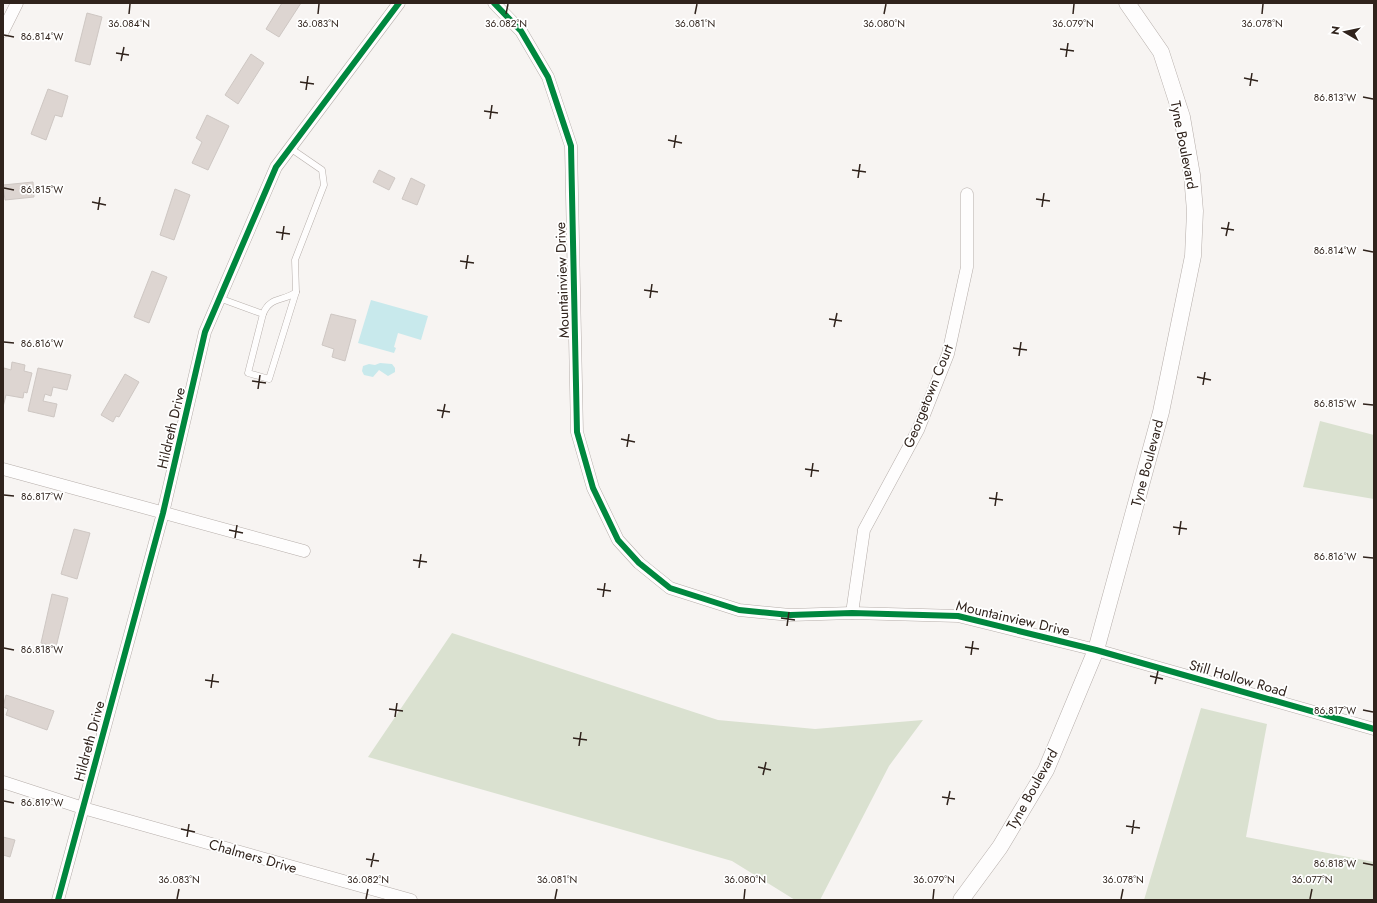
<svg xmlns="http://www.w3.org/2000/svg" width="1377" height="903" font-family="Jost,sans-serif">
<rect width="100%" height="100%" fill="#f7f4f2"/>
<g fill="#dae1d0">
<polygon points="1320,421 1374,435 1374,499 1303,487"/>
<polygon points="452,633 718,720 815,729 923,720 889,766 820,900 795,900 732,861 368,757"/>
<polygon points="1201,708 1267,724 1246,837 1374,862 1374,900 1144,900"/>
</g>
<g fill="#c8e9ec">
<polygon points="371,300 428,316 421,340 398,333 394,347 396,348 394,353 358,343"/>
<polygon points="380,363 392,364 395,368 395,372 388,376 379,370 373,377 364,375 362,371 363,366 369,364 375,365"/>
</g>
<g fill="#ddd5d1" stroke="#cec7c3">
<polygon points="282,3 301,3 279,37 266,29"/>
<polygon points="87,13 102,17 90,65 75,61"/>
<polygon points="251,54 264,63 238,104 225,95"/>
<polygon points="48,89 68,96 62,117 55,115 46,140 31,134"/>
<polygon points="207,115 229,126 208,170 192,163 202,142 196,138"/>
<polygon points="379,170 395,178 389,190 373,182"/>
<polygon points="411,178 425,185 417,205 402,199"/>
<polygon points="33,182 34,197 5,200 3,185"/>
<polygon points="175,189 190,195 174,240 160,235"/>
<polygon points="152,271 167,277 149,323 134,317"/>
<polygon points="331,314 356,320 345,361 332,357 334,349 322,345"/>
<polygon points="12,362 25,365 24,371 32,373 27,393 24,392 23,398 6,395 3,407 3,372 4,368 11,370"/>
<polygon points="38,368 71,375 67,390 53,387 51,396 45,394 43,401 57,404 54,417 28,411"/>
<polygon points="125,374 139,382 119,417 116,416 113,422 101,415"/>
<polygon points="74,529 90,533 77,579 61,574"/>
<polygon points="52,594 68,598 56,647 41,643"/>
<polygon points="6,695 54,711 47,730 6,715 8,709 3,707"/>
<polygon points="3,837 15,840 10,857 3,855"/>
</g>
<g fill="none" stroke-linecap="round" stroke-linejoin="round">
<defs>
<g id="service">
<polyline points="219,298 263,314 248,373 269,379 296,292 295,260 324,185 322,170 290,148"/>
<path d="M 263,314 C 270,296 283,302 296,292"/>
</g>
<g id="minor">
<polyline points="494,3 521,31 548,77 571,146 577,432 593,488 618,540 639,563 670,588 739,610 790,615 852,613 958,616 1096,650 1374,729"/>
<polyline points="3,31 17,3"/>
<polyline points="3,469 304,551"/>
<polyline points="852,613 864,530 918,430 948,354 967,267 967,194"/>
<polyline points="3,782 83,808 411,900"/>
<polyline points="58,900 163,513 205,332 276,167 399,3"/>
</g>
<polyline id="tertiary" points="961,900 1000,847 1046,770 1096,650 1161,412 1193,256 1195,211 1192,175 1182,117 1161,52 1127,3"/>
</defs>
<use href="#service" stroke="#b6aeaa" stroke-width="7"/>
<use href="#minor" stroke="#b6aeaa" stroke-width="13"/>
<use href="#tertiary" stroke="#b6aeaa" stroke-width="17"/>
<use href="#service" stroke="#fefdfd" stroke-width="6"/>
<use href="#minor" stroke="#fefdfd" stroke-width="12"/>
<use href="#tertiary" stroke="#fefdfd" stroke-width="16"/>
<defs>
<g id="cycleway">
<polyline points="494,3 521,31 548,77 571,146 577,432 593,488 618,540 639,563 670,588 739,610 790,615 852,613 958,616 1096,650 1374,729"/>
<polyline points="58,900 163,513 205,332 276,167 399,3"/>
</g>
</defs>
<use href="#cycleway" stroke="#fff" stroke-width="8"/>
<use href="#cycleway" stroke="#00873e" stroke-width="6"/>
</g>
<path fill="none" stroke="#30231c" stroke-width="1.5" d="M 129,14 L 130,4M 318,14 L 319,4M 506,14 L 508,4M 695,14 L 697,4M 884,14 L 886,4M 1073,14 L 1074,4M 1262,14 L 1263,4M 4,35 L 14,37M 1060,49 L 1074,51M 116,53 L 129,55M 1066,57 L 1068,43M 121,61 L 124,47M 1244,78 L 1258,81M 300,82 L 314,84M 1250,86 L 1252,73M 306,90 L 308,76M 1363,97 L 1373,99M 484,111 L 498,113M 490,119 L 492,105M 668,140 L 682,143M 674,148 L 676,135M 852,170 L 866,172M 858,178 L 860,164M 4,188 L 14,190M 1036,199 L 1050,201M 92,202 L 106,205M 1042,207 L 1044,193M 98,210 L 100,197M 1221,228 L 1234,230M 276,232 L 290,234M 1226,236 L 1229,222M 282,240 L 284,226M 1363,250 L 1373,252M 460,261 L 474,263M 466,269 L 468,255M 644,290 L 658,292M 650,298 L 652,284M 829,319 L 842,321M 834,327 L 837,313M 4,342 L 14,343M 1013,348 L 1027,350M 1019,356 L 1021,342M 1197,377 L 1211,380M 252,381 L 266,383M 1203,385 L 1205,372M 258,389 L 260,375M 1363,404 L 1373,405M 437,410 L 450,412M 442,418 L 445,404M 621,439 L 635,442M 627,447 L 629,434M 805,469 L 819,471M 811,477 L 813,463M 4,495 L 14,496M 989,498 L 1003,500M 995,506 L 997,492M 1173,527 L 1187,529M 229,530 L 243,533M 1179,535 L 1181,521M 235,538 L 237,525M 1363,557 L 1373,558M 413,560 L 427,562M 419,568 L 421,554M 597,589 L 611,591M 603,597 L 605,583M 781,618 L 795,620M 787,626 L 789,612M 965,647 L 979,649M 4,648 L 14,650M 971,655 L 973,641M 1150,676 L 1163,679M 205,680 L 219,682M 1155,684 L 1158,671M 211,688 L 213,674M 389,709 L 403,711M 1363,710 L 1373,712M 395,717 L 397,703M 573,738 L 587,740M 579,746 L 581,732M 758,767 L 771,770M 763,775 L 766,762M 942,797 L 955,799M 4,801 L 14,803M 947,805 L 950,791M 1126,826 L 1140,828M 181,829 L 195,832M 1132,834 L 1134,820M 187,837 L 189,824M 366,859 L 379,861M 1363,863 L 1373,865M 371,867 L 374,853M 177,899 L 179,889M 366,899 L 368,889M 555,899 L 557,889M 744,899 L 745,889M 933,899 L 934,889M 1121,899 L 1123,889M 1310,899 L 1312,889"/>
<g text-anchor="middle" stroke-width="3.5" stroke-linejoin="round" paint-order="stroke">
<g font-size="14" fill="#30231c" stroke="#fff">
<text transform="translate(1184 145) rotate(79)" y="5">Tyne Boulevard</text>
<text transform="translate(562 280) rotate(-92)" y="5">Mountainview Drive</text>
<text transform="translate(928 396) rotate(-68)" y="5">Georgetown Court</text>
<text transform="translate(171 428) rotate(-77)" y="5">Hildreth Drive</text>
<text transform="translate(1147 463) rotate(-75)" y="5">Tyne Boulevard</text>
<text transform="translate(1013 618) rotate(13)" y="5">Mountainview Drive</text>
<text transform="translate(1238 678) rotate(16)" y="5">Still Hollow Road</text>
<text transform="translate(89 741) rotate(-75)" y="5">Hildreth Drive</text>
<text transform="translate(1032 789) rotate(-61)" y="5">Tyne Boulevard</text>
<text transform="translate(253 856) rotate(16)" y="5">Chalmers Drive</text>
</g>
</g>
<g font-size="10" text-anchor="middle" fill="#30231c" stroke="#fff" stroke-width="3.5" stroke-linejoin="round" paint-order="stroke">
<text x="129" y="27">36.084°N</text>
<text x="318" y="27">36.083°N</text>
<text x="506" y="27">36.082°N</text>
<text x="695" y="27">36.081°N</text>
<text x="884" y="27">36.080°N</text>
<text x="1073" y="27">36.079°N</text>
<text x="1262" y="27">36.078°N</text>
<text x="42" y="40">86.814°W</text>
<text x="1335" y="101">86.813°W</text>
<text x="42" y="193">86.815°W</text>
<text x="1335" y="254">86.814°W</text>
<text x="42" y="347">86.816°W</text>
<text x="1335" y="407">86.815°W</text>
<text x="42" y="500">86.817°W</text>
<text x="1335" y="560">86.816°W</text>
<text x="42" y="653">86.818°W</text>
<text x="1335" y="714">86.817°W</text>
<text x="42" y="806">86.819°W</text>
<text x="1335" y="867">86.818°W</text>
<text x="179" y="883">36.083°N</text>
<text x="368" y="883">36.082°N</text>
<text x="557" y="883">36.081°N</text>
<text x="745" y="883">36.080°N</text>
<text x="934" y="883">36.079°N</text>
<text x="1123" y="883">36.078°N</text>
<text x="1312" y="883">36.077°N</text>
</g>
<rect width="1377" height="903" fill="none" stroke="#30231c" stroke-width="8"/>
<g transform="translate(1345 32) rotate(279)" stroke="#ffffff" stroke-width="3" paint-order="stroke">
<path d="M0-3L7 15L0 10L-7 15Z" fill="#30231c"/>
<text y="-6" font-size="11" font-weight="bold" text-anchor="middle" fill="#30231c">N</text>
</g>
</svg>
